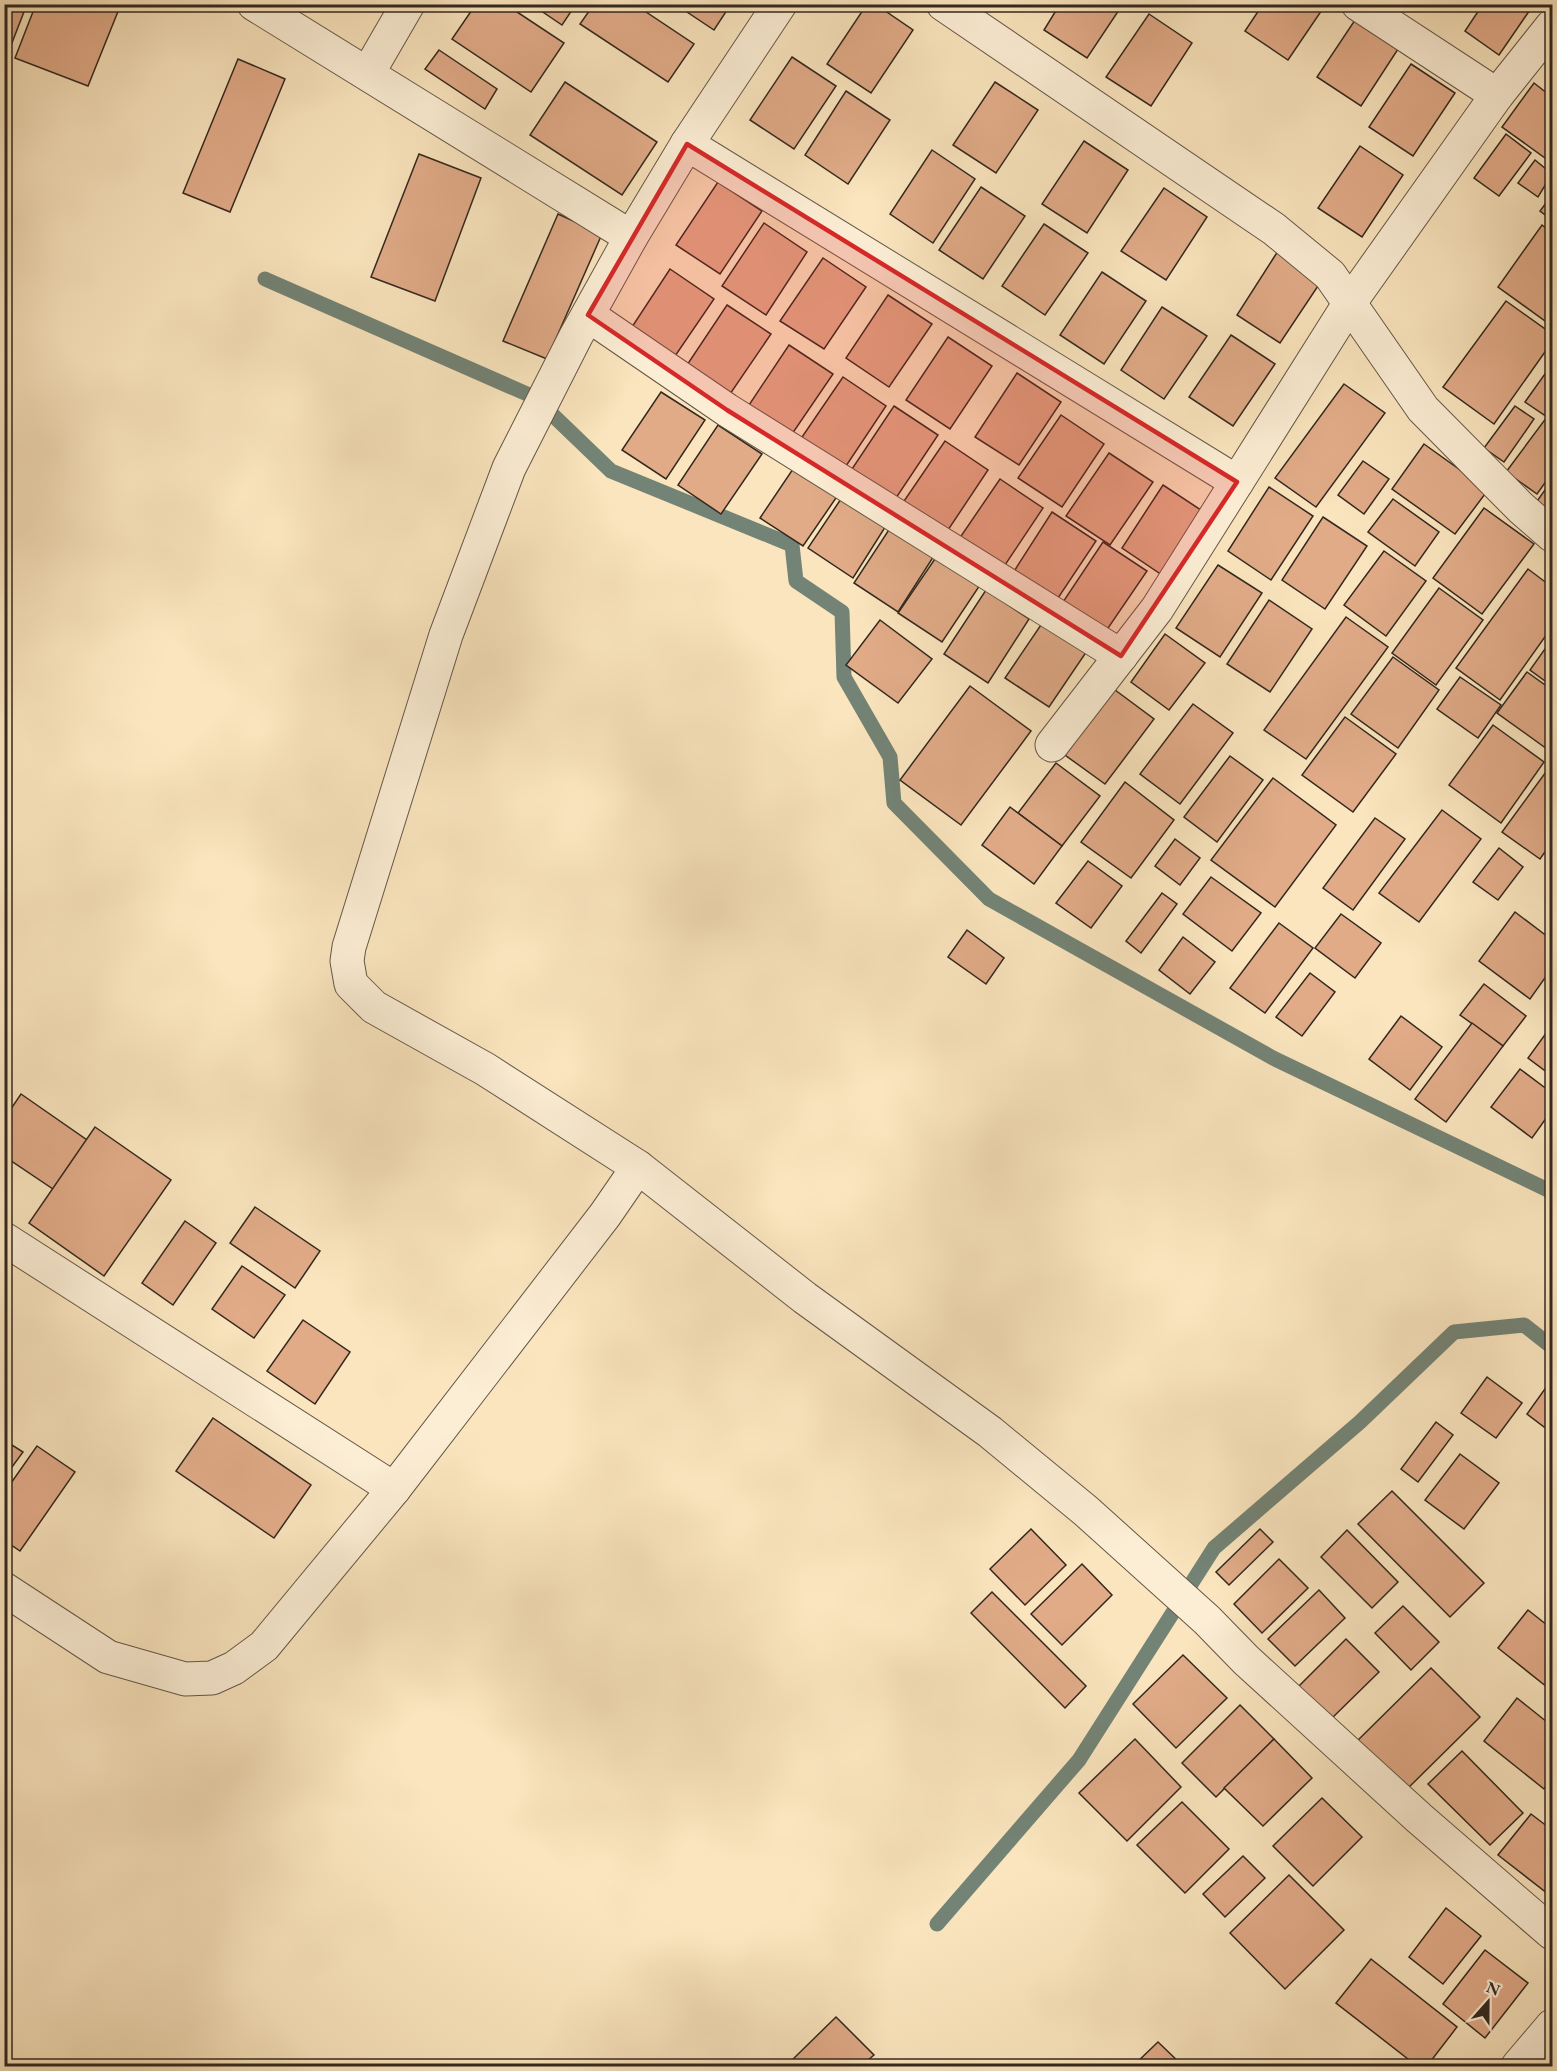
<svg xmlns="http://www.w3.org/2000/svg" width="1557" height="2071" font-family="'EB Garamond',serif">
<rect width="100%" height="100%" fill="#fae5be"/>
<filter id="stains"><feTurbulence type="fractalNoise" baseFrequency=".00333" numOctaves="4"/><feColorMatrix values="0 0 0 0 .2 0 0 0 0 .09 0 0 0 0 .02 0 0 0 .5 -.17"/></filter>
<radialGradient id="worn" r=".72"><stop offset=".6" stop-color="#630" stop-opacity="0"/><stop offset="1" stop-color="#630" stop-opacity=".3"/></radialGradient>
<g fill="none" stroke-linecap="round" stroke-linejoin="round">
<g stroke="#738375" stroke-width="15">
<polyline points="265,279 534,397 611,471 792,545 796,581 842,612 844,677 890,757 894,803 989,899 1273,1058 1552,1192"/>
<polyline points="937,1924 1079,1760 1214,1548 1360,1422 1454,1332 1524,1325 1552,1347"/>
</g>
</g>
<g fill="#e1ab88" stroke="#33281f" stroke-width="1.5">
<polygon points="4,4 27,4 8,53 4,52"/>
<polygon points="36,4 121,4 88,86 15,58"/>
<polygon points="476,4 505,4 564,43 531,92 452,39"/>
<polygon points="531,4 576,4 562,25"/>
<polygon points="594,4 634,4 694,44 668,82 580,24"/>
<polygon points="675,4 731,4 714,30"/>
<polygon points="867,4 875,4 913,30 871,93 827,64"/>
<polygon points="1060,4 1123,4 1087,58 1044,30"/>
<polygon points="1263,4 1326,4 1288,60 1245,31"/>
<polygon points="1483,4 1534,4 1499,55 1465,31"/>
<polygon points="1149,14 1192,43 1151,106 1106,77"/>
<polygon points="1359,14 1402,43 1361,106 1317,77"/>
<polygon points="439,50 497,89 485,109 425,69"/>
<polygon points="792,57 836,86 794,149 750,120"/>
<polygon points="238,59 285,79 230,212 183,193"/>
<polygon points="1411,64 1455,93 1413,156 1369,127"/>
<polygon points="565,82 657,142 622,195 530,135"/>
<polygon points="995,82 1038,110 996,173 953,145"/>
<polygon points="1534,83 1552,97 1552,163 1502,127"/>
<polygon points="846,91 890,120 848,184 805,155"/>
<polygon points="1506,134 1531,153 1499,196 1474,178"/>
<polygon points="1084,141 1128,170 1087,233 1042,204"/>
<polygon points="1360,146 1403,175 1362,237 1318,208"/>
<polygon points="932,150 975,179 933,243 890,214"/>
<polygon points="419,154 481,178 435,301 371,277"/>
<polygon points="1535,160 1552,174 1538,197 1518,183"/>
<polygon points="718,182 762,211 720,274 676,245"/>
<polygon points="981,187 1025,216 983,279 939,250"/>
<polygon points="1164,188 1207,217 1166,280 1121,251"/>
<polygon points="1552,195 1552,220 1540,211"/>
<polygon points="558,214 602,234 547,359 503,341"/>
<polygon points="764,223 807,252 766,315 722,286"/>
<polygon points="1044,224 1088,253 1045,315 1002,286"/>
<polygon points="1542,225 1552,233 1552,326 1498,287"/>
<polygon points="1278,251 1322,280 1280,343 1237,315"/>
<polygon points="823,258 866,287 824,349 780,321"/>
<polygon points="670,269 714,299 671,362 628,333"/>
<polygon points="1102,272 1146,301 1104,364 1060,335"/>
<polygon points="888,295 932,324 889,387 846,358"/>
<polygon points="1506,301 1552,334 1552,342 1494,424 1443,387"/>
<polygon points="727,305 771,334 728,397 685,368"/>
<polygon points="1162,307 1207,336 1164,399 1121,370"/>
<polygon points="1231,335 1275,364 1233,426 1189,397"/>
<polygon points="948,337 992,366 950,429 906,400"/>
<polygon points="789,345 833,374 790,437 747,408"/>
<polygon points="1552,364 1552,473 1537,494 1506,472 1547,417 1525,402"/>
<polygon points="1017,373 1061,402 1019,465 975,437"/>
<polygon points="843,377 886,406 844,469 800,440"/>
<polygon points="1344,384 1385,413 1316,507 1275,478"/>
<polygon points="661,392 705,420 666,479 622,450"/>
<polygon points="894,406 938,435 896,498 852,469"/>
<polygon points="1515,406 1534,419 1504,462 1484,448"/>
<polygon points="1061,415 1104,444 1062,507 1018,478"/>
<polygon points="718,425 762,454 721,514 678,485"/>
<polygon points="945,441 988,470 946,533 902,504"/>
<polygon points="1424,444 1488,490 1455,534 1392,489"/>
<polygon points="1109,453 1153,482 1110,545 1066,516"/>
<polygon points="1363,461 1389,479 1364,514 1338,495"/>
<polygon points="795,466 838,495 803,546 760,518"/>
<polygon points="1000,479 1043,508 1001,571 957,542"/>
<polygon points="1552,480 1552,517 1535,504"/>
<polygon points="1163,485 1207,514 1165,577 1122,548"/>
<polygon points="1269,487 1313,516 1271,580 1228,551"/>
<polygon points="845,493 889,521 853,578 808,548"/>
<polygon points="1393,499 1439,532 1415,566 1368,532"/>
<polygon points="1484,508 1534,544 1482,614 1433,578"/>
<polygon points="1052,512 1096,541 1054,604 1011,576"/>
<polygon points="1323,517 1367,546 1325,609 1282,580"/>
<polygon points="896,519 939,548 898,612 854,583"/>
<polygon points="1103,542 1147,571 1104,634 1061,605"/>
<polygon points="941,550 984,579 942,642 898,613"/>
<polygon points="1384,551 1426,581 1386,636 1344,605"/>
<polygon points="1218,565 1262,593 1220,657 1176,628"/>
<polygon points="1528,569 1552,587 1552,627 1500,700 1456,668"/>
<polygon points="1439,588 1483,620 1436,685 1392,653"/>
<polygon points="986,590 1029,619 988,683 944,654"/>
<polygon points="1269,600 1312,629 1270,692 1227,664"/>
<polygon points="1047,616 1091,645 1049,707 1005,678"/>
<polygon points="1346,617 1388,647 1306,759 1264,730"/>
<polygon points="880,620 932,659 898,703 846,665"/>
<polygon points="1165,634 1205,663 1169,710 1131,682"/>
<polygon points="1552,639 1552,686 1530,670"/>
<polygon points="1393,657 1439,690 1398,748 1351,714"/>
<polygon points="1527,672 1552,690 1552,743 1547,749 1497,713"/>
<polygon points="1460,677 1501,705 1478,738 1437,709"/>
<polygon points="1107,684 1154,719 1105,784 1058,750"/>
<polygon points="970,686 1031,731 961,825 900,780"/>
<polygon points="1193,704 1233,733 1180,804 1140,774"/>
<polygon points="1345,717 1396,754 1353,812 1302,775"/>
<polygon points="1493,725 1544,762 1501,823 1449,785"/>
<polygon points="1230,756 1263,780 1217,842 1184,817"/>
<polygon points="1056,763 1100,796 1062,846 1018,813"/>
<polygon points="1551,765 1552,842 1540,859 1502,832"/>
<polygon points="1273,778 1336,825 1275,907 1211,860"/>
<polygon points="1125,782 1174,820 1131,878 1081,842"/>
<polygon points="1010,807 1062,846 1034,884 982,845"/>
<polygon points="1442,810 1481,839 1419,922 1379,893"/>
<polygon points="1375,818 1405,839 1353,910 1323,888"/>
<polygon points="1175,839 1200,858 1180,885 1155,866"/>
<polygon points="1499,848 1523,867 1498,900 1473,882"/>
<polygon points="1088,861 1122,886 1091,928 1056,903"/>
<polygon points="1211,877 1261,913 1232,951 1183,914"/>
<polygon points="1162,893 1177,904 1141,953 1126,941"/>
<polygon points="1515,912 1552,940 1552,968 1530,999 1479,961"/>
<polygon points="1341,914 1381,943 1355,978 1315,948"/>
<polygon points="1279,923 1313,948 1265,1013 1230,988"/>
<polygon points="967,930 1004,958 986,984 948,957"/>
<polygon points="1183,937 1215,962 1190,994 1159,970"/>
<polygon points="1310,973 1335,992 1302,1036 1276,1017"/>
<polygon points="1484,984 1526,1016 1503,1046 1460,1015"/>
<polygon points="1401,1016 1442,1047 1410,1090 1369,1059"/>
<polygon points="1472,1023 1503,1046 1446,1122 1415,1099"/>
<polygon points="1552,1025 1552,1076 1528,1058"/>
<polygon points="1520,1069 1552,1093 1552,1110 1532,1138 1491,1107"/>
<polygon points="21,1094 87,1140 53,1189 4,1156 4,1119"/>
<polygon points="95,1127 171,1180 104,1276 29,1223"/>
<polygon points="255,1207 320,1251 295,1288 230,1243"/>
<polygon points="185,1221 216,1243 173,1305 142,1283"/>
<polygon points="242,1266 285,1295 254,1338 212,1309"/>
<polygon points="303,1320 350,1352 315,1404 267,1371"/>
<polygon points="1487,1377 1522,1403 1496,1438 1461,1413"/>
<polygon points="1552,1379 1552,1433 1527,1414"/>
<polygon points="213,1418 311,1485 274,1538 176,1471"/>
<polygon points="1436,1422 1453,1435 1418,1482 1401,1469"/>
<polygon points="4,1440 23,1452 4,1478"/>
<polygon points="37,1446 75,1472 20,1551 4,1540 4,1493"/>
<polygon points="1460,1454 1499,1483 1464,1529 1425,1500"/>
<polygon points="1392,1491 1484,1583 1450,1617 1358,1524"/>
<polygon points="1031,1529 1066,1565 1025,1605 990,1569"/>
<polygon points="1260,1529 1273,1542 1229,1585 1216,1572"/>
<polygon points="1347,1530 1398,1582 1372,1608 1321,1557"/>
<polygon points="1279,1559 1308,1588 1262,1633 1234,1604"/>
<polygon points="1082,1564 1112,1595 1062,1645 1031,1614"/>
<polygon points="1319,1590 1345,1618 1295,1666 1268,1639"/>
<polygon points="992,1592 1086,1686 1065,1708 971,1613"/>
<polygon points="1403,1606 1439,1642 1411,1670 1375,1633"/>
<polygon points="1528,1610 1552,1629 1552,1691 1498,1648"/>
<polygon points="1346,1639 1379,1672 1329,1721 1296,1689"/>
<polygon points="1183,1655 1227,1698 1176,1748 1133,1704"/>
<polygon points="1431,1668 1480,1717 1401,1795 1352,1746"/>
<polygon points="1517,1698 1552,1726 1552,1778 1544,1789 1484,1741"/>
<polygon points="1240,1705 1274,1739 1216,1797 1182,1763"/>
<polygon points="1135,1739 1181,1787 1127,1841 1079,1793"/>
<polygon points="1274,1739 1312,1778 1263,1826 1224,1788"/>
<polygon points="1462,1751 1523,1813 1490,1845 1428,1784"/>
<polygon points="1322,1798 1362,1837 1313,1886 1273,1846"/>
<polygon points="1182,1802 1229,1849 1185,1893 1137,1845"/>
<polygon points="1531,1814 1552,1830 1552,1897 1498,1855"/>
<polygon points="1243,1856 1265,1878 1225,1917 1203,1894"/>
<polygon points="1289,1875 1344,1930 1285,1989 1230,1933"/>
<polygon points="1446,1908 1481,1936 1443,1984 1409,1957"/>
<polygon points="1485,1950 1528,1983 1485,2038 1443,2004"/>
<polygon points="1371,1959 1457,2027 1427,2066 1417,2066 1336,2003"/>
<polygon points="836,2017 874,2055 861,2066 792,2066 789,2063"/>
<polygon points="1158,2042 1183,2066 1133,2066"/>
</g>
<g fill="none" stroke-linecap="round" stroke-linejoin="round">
<defs>
<g id="street">
<polyline points="254,4 631,237"/>
<polyline points="780,4 687,144 631,237 576,336 509,468 446,635 349,947 347,961 351,984 374,1007 485,1069 638,1167 805,1298 990,1432 1086,1511 1207,1620 1246,1660 1419,1818 1552,1933"/>
<polyline points="943,4 1274,229 1330,275 1423,409 1521,508 1552,535"/>
<polyline points="1358,4 1497,95"/>
<polyline points="368,73 408,4"/>
<polyline points="687,144 1237,482"/>
<polyline points="588,315 727,410 1121,656"/>
<polyline points="1052,745 1157,609 1351,301 1497,95 1552,26"/>
<polyline points="4,1239 394,1489"/>
<polyline points="4,1589 108,1657 185,1679 212,1678 234,1668 264,1646 394,1489 605,1215 638,1167"/>
<polyline points="1518,2066 1552,2026"/>
</g>
</defs>
<use href="#street" stroke="#655747" stroke-width="35"/>
<use href="#street" stroke="#fceed5" stroke-width="33"/>
</g>
<path fill="#d62828" fill-opacity="0.2" stroke="#d62828" stroke-width="4.5" stroke-linejoin="round" d="M 687,144 L 1237,482 L 1121,656 L 727,410 L 588,315 Z"/>
<rect width="1557" height="2071" fill="none" stroke="#fae5be" stroke-width="24"/>
<rect x="6" y="6" width="1545" height="2059" fill="none" stroke="#33281f" stroke-width="3"/>
<rect x="12" y="12" width="1533" height="2047" fill="none" stroke="#33281f" stroke-width="1.5"/>
<g transform="translate(1488 2002) rotate(21)" stroke="#fceed5" stroke-width="4.5" paint-order="stroke">
<path d="M0-4.5L10 22L0 15L-10 22Z" fill="#33281f"/>
<text y="-9" font-size="16" font-weight="bold" text-anchor="middle" fill="#33281f">N</text>
</g>
<rect width="100%" height="100%" filter="url(#stains)"/>
<rect width="100%" height="100%" fill="url(#worn)"/>
</svg>
